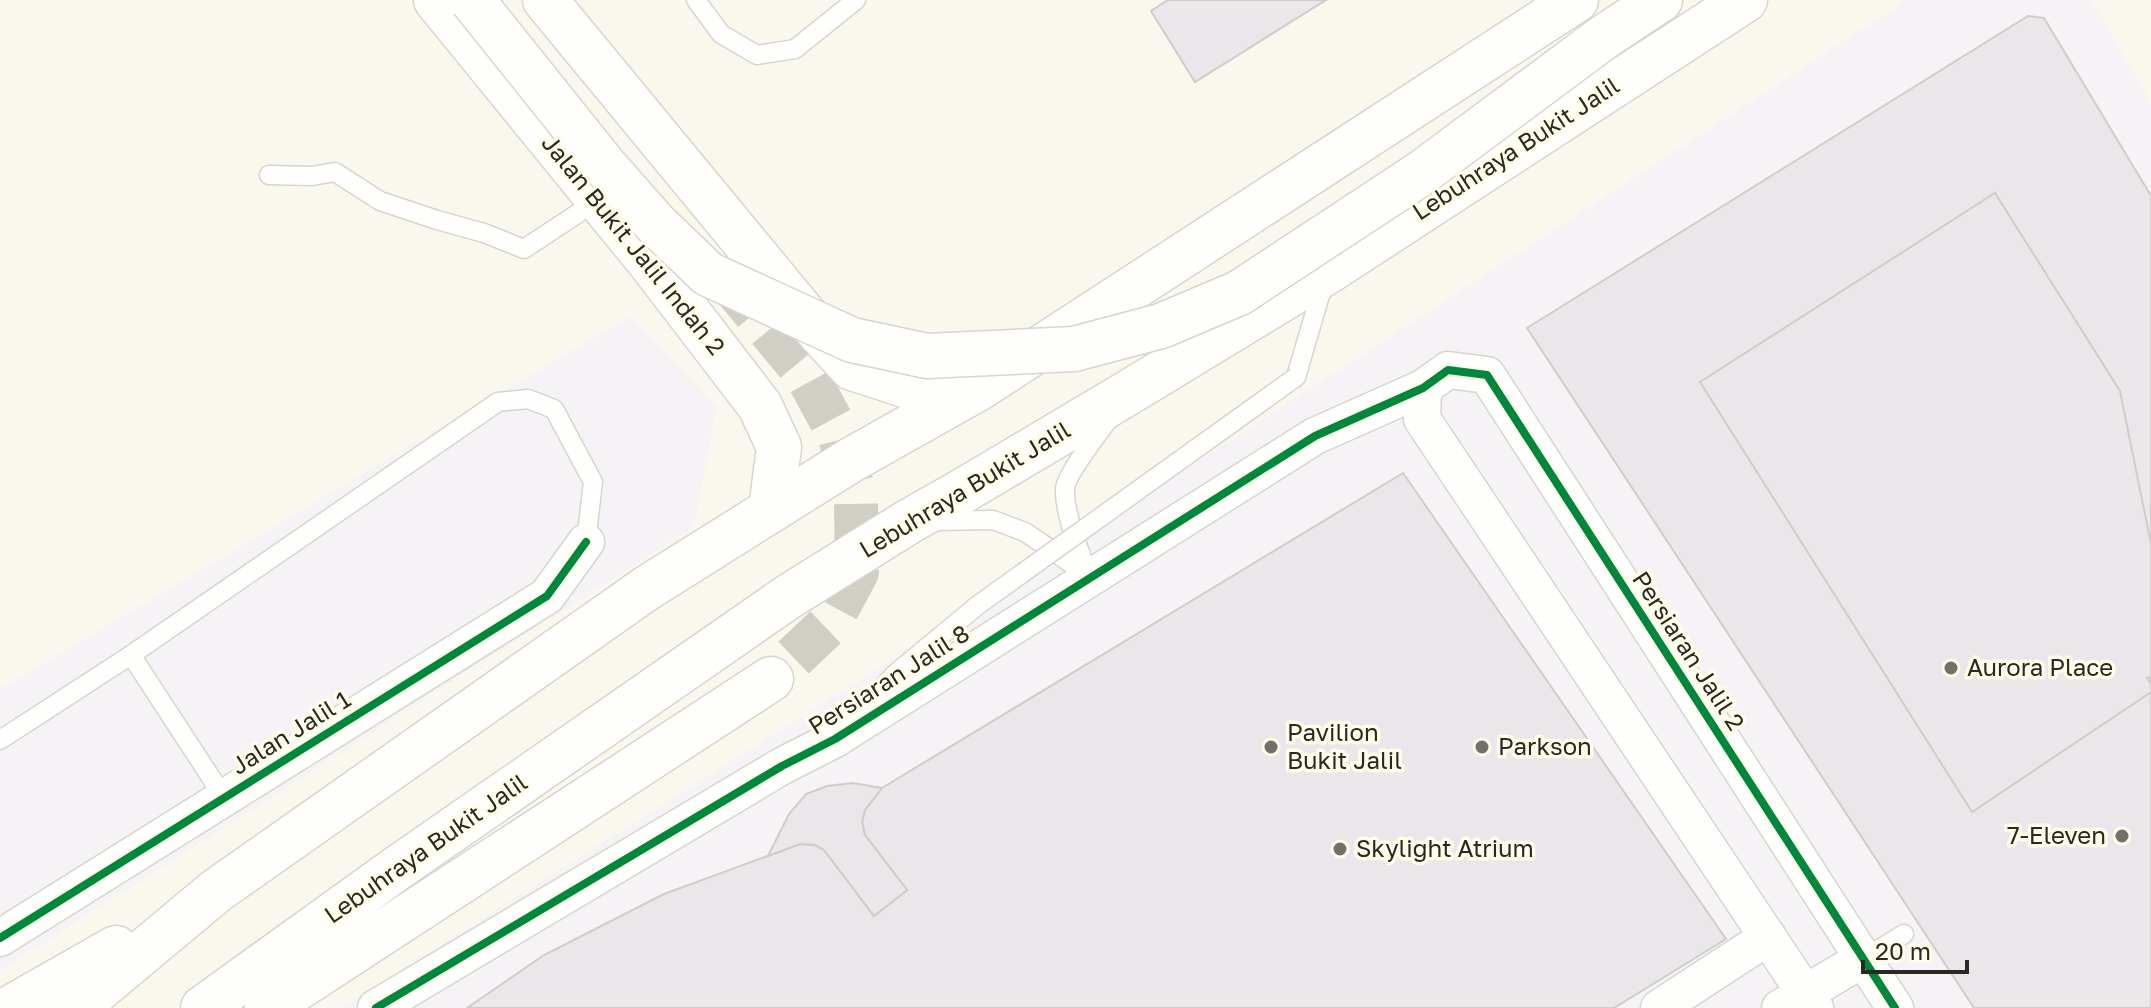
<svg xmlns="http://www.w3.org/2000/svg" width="2151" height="1008" font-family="'Golos Text',sans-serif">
<rect width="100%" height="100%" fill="#faf8ee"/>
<g fill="#f5f3f6">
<polygon points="1907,0 2092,0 2151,102 2151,1008 341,1008 978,605"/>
<polygon points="630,316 717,407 694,527 0,971 0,689"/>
</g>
<g fill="#eae7ea" stroke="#cfcdcc" stroke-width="2">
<polygon points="1168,0 1326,0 1195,82 1151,11"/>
<polygon points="2028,16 2044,18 2151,196 2151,1008 1974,1008 1527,328"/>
<polygon points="1995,193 2120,391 2151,544 2151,677 2147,678 2151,684 2151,692 1972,812 1700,382"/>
<polygon points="1403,473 1726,939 1614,1008 467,1008 544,955 664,894 800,844 815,845 824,850 874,916 907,890 865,835 862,822 865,810 882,788"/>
<polygon points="853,783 882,788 865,810 862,822 865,835 907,890 874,916 824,850 815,845 800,844 768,856 789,814 806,794 827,786"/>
</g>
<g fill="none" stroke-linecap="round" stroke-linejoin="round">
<polyline stroke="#d0cec5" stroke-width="44" stroke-dasharray="44 22" stroke-linecap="butt" points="727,279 806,374 840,437 856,502 857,572 829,624 771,679"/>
<defs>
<g id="lane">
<polyline points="696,0 721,34 757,55 795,49 856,0"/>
<polyline points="269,175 312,176 335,172 380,201 437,220 484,233 524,249 598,200"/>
<polyline points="1296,377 1324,282"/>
<path d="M 932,521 L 993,520 L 1025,532 L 1088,575 C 1080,551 1064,514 1065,489 C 1066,474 1098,434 1108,420"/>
<polyline points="131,655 225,799"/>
<polyline points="865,706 896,673"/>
<polyline points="0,740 131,655 498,402 528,399 554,409 593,482 586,542"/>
<polyline points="1863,959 1904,934"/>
</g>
<g id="street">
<polyline points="1423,388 1422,419 1815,1008"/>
<polyline points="0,938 547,596 586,542"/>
<polyline points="376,1008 782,766 835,739 1315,436 1423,388 1448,370 1487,375 1895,1008"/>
<polyline points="1659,1008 1768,937"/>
<polyline points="1780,1008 1863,959"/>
</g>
<g id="secondary">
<polyline points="436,0 652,265 760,406 779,447 771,510"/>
<polyline points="545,0 818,331 852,368 917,389 979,388"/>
</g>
<g id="highway">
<polyline points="1604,37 1660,0"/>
<polyline points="10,1008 116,948"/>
<polyline points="76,1008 216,891 647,588 851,460 979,388 1576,0"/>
<polyline points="203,1008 396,869 788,597 908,522 961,492 1126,394 1327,272 1745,0"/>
<polyline points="267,1008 771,679"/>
</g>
</defs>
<use href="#lane" stroke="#d7d5ce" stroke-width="21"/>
<use href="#street" stroke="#d7d5ce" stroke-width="39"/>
<use href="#secondary" stroke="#d7d5ce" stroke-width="47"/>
<use href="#highway" stroke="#d7d5ce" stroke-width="47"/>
<use href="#lane" stroke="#fefefc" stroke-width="18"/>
<use href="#street" stroke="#fefefc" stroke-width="36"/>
<use href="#secondary" stroke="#fefefc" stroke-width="44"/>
<use href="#highway" stroke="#fefefc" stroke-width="44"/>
<defs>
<polyline id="lane-bridge" points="896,673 978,605 1296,377"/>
<polyline id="highway-bridge" points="472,0 604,165 655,223 708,274 852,340 927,356 1074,349 1161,326 1239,293 1420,174 1604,37"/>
</defs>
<use href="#lane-bridge" stroke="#d7d5ce" stroke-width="21" stroke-linecap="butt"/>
<use href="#highway-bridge" stroke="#d7d5ce" stroke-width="47" stroke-linecap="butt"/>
<use href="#lane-bridge" stroke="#fefefc" stroke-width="18"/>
<use href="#highway-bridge" stroke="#fefefc" stroke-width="44"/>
<defs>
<g id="cycleway">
<polyline points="0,938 547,596 586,542"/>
<polyline points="376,1008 782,766 835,739 1315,436 1423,388 1448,370 1487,375 1895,1008"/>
</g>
</defs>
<use href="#cycleway" stroke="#fffce9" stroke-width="13"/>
<use href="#cycleway" stroke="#00873e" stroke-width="8"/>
</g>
<g fill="#727169" stroke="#fffce9" stroke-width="3">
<circle cx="1951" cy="668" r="8"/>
<circle cx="1271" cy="747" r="8"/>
<circle cx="1482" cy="747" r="8"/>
<circle cx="2122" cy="836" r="8"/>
<circle cx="1340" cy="849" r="8"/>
</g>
<g text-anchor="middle" stroke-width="7" stroke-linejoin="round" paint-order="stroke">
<g font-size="24" fill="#292821" stroke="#fffce9">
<text transform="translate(1516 149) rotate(-33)" y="8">Lebuhraya Bukit Jalil</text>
<text transform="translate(633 245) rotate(51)" y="8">Jalan Bukit Jalil Indah 2</text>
<text transform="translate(965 490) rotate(-31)" y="8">Lebuhraya Bukit Jalil</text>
<text transform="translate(1688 651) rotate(57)" y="8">Persiaran Jalil 2</text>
<text transform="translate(889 680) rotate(-32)" y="8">Persiaran Jalil 8</text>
<text transform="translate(291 733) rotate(-32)" y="8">Jalan Jalil 1</text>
<text transform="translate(426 849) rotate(-35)" y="8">Lebuhraya Bukit Jalil</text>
</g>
<g font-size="24" fill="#292821" stroke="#fffce9" text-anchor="start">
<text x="1967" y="676">Aurora Place</text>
<text x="1287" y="741">Pavilion<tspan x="1287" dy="28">Bukit Jalil</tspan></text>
<text x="1498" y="755">Parkson</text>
<text x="2106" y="844" text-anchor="end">7-Eleven</text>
<text x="1356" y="857">Skylight Atrium</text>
</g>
</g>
<path d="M1863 960v12h104v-12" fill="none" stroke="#292821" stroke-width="4"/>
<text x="1875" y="960" font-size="24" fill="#292821" stroke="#fffce9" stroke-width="6" paint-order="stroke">20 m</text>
</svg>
